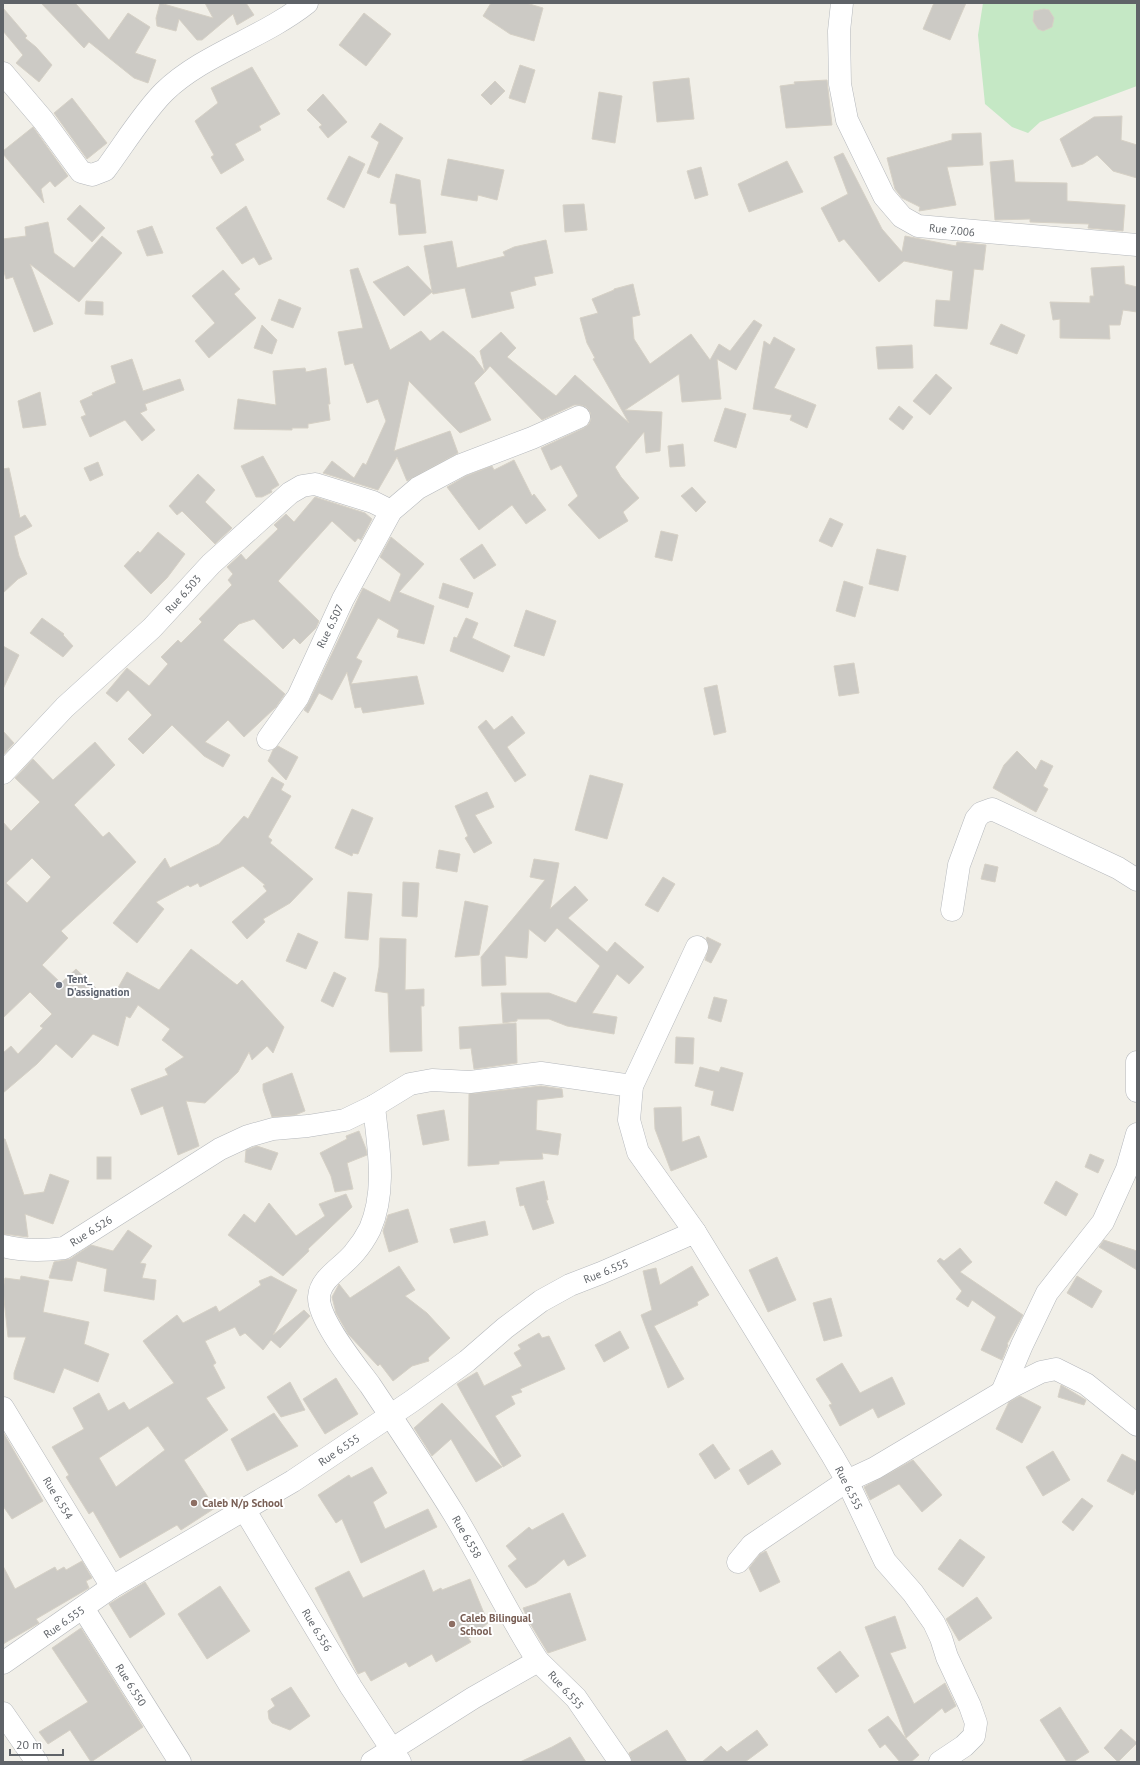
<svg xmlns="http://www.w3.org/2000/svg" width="1140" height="1765" font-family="'PT Sans',sans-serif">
<rect width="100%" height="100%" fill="#f1efe8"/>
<polygon fill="#c5e8c5" points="983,3 1137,3 1137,86 1040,122 1028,133 1012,127 985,104 978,35"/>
<g fill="#cccac5" stroke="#d6d1c6" fill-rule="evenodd">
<polygon points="41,3 75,3 109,40 128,13 150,27 135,53 156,60 148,83 134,78 89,42 84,48"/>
<polygon points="160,3 213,18 205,3 246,3 254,15 237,25 233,14 202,40 197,40 179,19 176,31 157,26 156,18"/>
<polygon points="491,3 526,3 543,8 534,41 510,34 483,16"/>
<polygon points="934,3 966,3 950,40 923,29"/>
<polygon points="3,8 27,36 25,38 36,47 52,65 39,82 16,63 23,55 3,31"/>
<polygon points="1044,9 1049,10 1054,18 1052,27 1043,31 1038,29 1033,21 1034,11"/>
<polygon points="364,13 391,34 366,66 339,45"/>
<polygon points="520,65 535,70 525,103 509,98"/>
<polygon points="252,67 280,114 259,126 261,130 235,144 244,160 221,174 211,157 214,155 195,121 218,103 211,88"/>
<polygon points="689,78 694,119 657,122 653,82"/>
<polygon points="827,80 832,125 786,128 780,86 795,84 794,82"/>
<polygon points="495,81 505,91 491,105 481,95"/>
<polygon points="599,92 622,96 615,143 592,139"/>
<polygon points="323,94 347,122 328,138 319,127 322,125 307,110"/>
<polygon points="72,98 107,143 87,159 54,113"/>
<polygon points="1122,116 1121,140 1137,145 1137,178 1113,171 1097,155 1083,164 1072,167 1060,139 1094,117"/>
<polygon points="380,123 403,138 379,178 367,173 379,142 371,137"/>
<polygon points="33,127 68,176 55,187 50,181 41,189 44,203 3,154 3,151"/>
<polygon points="981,133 983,165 947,167 956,205 919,211 920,207 902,198 895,189 887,158 952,140 952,134"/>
<polygon points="843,153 882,229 902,252 905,236 956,246 957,242 986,245 983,270 974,269 967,329 934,326 936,300 950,301 953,271 904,261 879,282 844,239 839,242 821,208 848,194 834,157"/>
<polygon points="349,156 365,164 344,208 327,199"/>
<polygon points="448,159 504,170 497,200 478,195 477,201 441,195"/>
<polygon points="1013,160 1015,182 1067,183 1067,201 1125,205 1123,231 1088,228 1089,224 1030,222 1030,219 995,220 990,162"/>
<polygon points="787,161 803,192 749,212 738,184"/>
<polygon points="701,167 708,195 695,199 687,171"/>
<polygon points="396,174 420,180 426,233 399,235 396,204 390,203"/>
<polygon points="584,204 587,230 565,232 563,205"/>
<polygon points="80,205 105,228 92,242 67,219"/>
<polygon points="246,206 272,259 259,265 254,257 242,264 216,228"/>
<polygon points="48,222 54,253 74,268 102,236 122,253 79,302 30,264 53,324 34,332 13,277 6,279 3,268 3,239 26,236 25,227"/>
<polygon points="152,226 163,253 147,256 137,231"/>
<polygon points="546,240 553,273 534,277 536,285 510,292 514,308 472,318 465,288 433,294 432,292 404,316 373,282 408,266 432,291 424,246 452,241 457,268 505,256 503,252 514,247"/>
<polygon points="1124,266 1125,284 1137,287 1137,312 1123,310 1120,325 1109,325 1110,339 1060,338 1060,319 1053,320 1050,302 1090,303 1090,296 1094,296 1091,268"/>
<polygon points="358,268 390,350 421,331 430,341 443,331 474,357 485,372 474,383 491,420 460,433 409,381 394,451 450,431 458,453 407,481 397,457 378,490 323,473 332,461 354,478 363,463 366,465 386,421 378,399 367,403 353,363 345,365 338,332 363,328 350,270"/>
<polygon points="223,270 240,289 234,294 256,318 209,358 195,341 215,323 192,296"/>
<polygon points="633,284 640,315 632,317 634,339 650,364 691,334 710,360 719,344 730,351 754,320 762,325 736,370 717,359 721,399 682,402 679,374 625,410 662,412 660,451 646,453 644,432 615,467 621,477 639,498 623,512 628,521 599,539 568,505 578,496 561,465 551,470 541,448 584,428 589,424 591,419 590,412 586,407 580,405 574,405 542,420 490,366 485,372 480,351 501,332 516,348 507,357 556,396 575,375 629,423 593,359 595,358 587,343 580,318 598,313 592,299 614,290 614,289"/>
<polygon points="279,299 301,308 293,328 271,320"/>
<polygon points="86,301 103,302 103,315 85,314"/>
<polygon points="1001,324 1025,335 1017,354 990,344"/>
<polygon points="262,325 277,340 272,354 254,348"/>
<polygon points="774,337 795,349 774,388 816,405 807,428 790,420 792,415 753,409 764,341 770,345"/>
<polygon points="912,345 913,368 878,369 876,347"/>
<polygon points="132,359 143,391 180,379 184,390 145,404 147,410 140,413 155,430 142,441 125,420 90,437 81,417 86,415 80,401 93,395 92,393 116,383 111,366"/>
<polygon points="305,368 306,372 326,368 330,404 328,404 330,420 308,424 308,428 292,428 292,430 234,429 238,399 276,405 273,371"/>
<polygon points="936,374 952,388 930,415 913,401"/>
<polygon points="40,392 46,425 23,428 18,401"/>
<polygon points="899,406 913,417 903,430 889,419"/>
<polygon points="725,408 746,414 736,448 714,441"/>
<polygon points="683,444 685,466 670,467 668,446"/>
<polygon points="263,456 279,485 271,490 272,492 262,497 256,497 241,466"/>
<polygon points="514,460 532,496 534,494 546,510 526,524 512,505 479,530 447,487 466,476 492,466 494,470"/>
<polygon points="98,462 103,475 90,481 84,468"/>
<polygon points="9,468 20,518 25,515 32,526 14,536 19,556 27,574 18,579 3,593 3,469"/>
<polygon points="198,474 215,490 205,502 232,528 215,544 182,511 177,515 169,506"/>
<polygon points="692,487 706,502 696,512 681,496"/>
<polygon points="315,497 365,513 372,519 361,540 358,538 355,542 332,521 278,581 319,621 316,628 300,644 294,638 283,649 254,619 239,624 223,640 285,694 276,707 244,737 228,720 205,742 230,755 223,767 204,756 172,725 143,754 128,739 152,715 128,690 117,702 106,693 127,668 149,686 168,664 161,657 178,640 181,643 202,622 199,619 232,585 228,580 233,574 227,567 241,554 246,560 278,529 274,525 286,514 294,522"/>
<polygon points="830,518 843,524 832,547 819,541"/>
<polygon points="661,531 678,535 672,561 655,557"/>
<polygon points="158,532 185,554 167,578 151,594 124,566 138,551 140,553"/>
<polygon points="391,537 424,564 399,592 434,606 424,644 397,637 399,630 378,618 356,658 362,661 351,684 417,676 424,704 363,713 361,707 355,708 347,672 332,700 319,693 308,713 304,710 309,702 363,588 390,602 401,574 380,557"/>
<polygon points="482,544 496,565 474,579 460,559"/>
<polygon points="877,549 906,556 898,591 869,584"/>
<polygon points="844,581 863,587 855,617 836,611"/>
<polygon points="443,583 473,593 468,608 439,598"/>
<polygon points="526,610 556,621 544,656 514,646"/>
<polygon points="42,618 64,634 63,635 73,646 63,657 30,633"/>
<polygon points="466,618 478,623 472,638 510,656 503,672 450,651 454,637 457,638"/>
<polygon points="3,646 19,655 3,689"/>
<polygon points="854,663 859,693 839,696 834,666"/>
<polygon points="717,685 726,732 714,735 704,688"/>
<polygon points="512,716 525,733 507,747 526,775 515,782 478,727 486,720 494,730"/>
<polygon points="3,731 14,743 3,755"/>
<path d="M 95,742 L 115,765 L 74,805 L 103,837 L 109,832 L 136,862 L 61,931 L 68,938 L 42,965 L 61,983 L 76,969 L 105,997 L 109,990 L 115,993 L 127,972 L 159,990 L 191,949 L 237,985 L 242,980 L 284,1027 L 273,1053 L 267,1046 L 252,1060 L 249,1052 L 238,1072 L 205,1103 L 186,1101 L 199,1146 L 178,1155 L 163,1106 L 141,1115 L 131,1089 L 168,1075 L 165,1069 L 184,1057 L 162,1040 L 170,1029 L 138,1005 L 130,1018 L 126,1016 L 118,1046 L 93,1034 L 72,1058 L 56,1044 L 37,1064 L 3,1093 L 3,1053 L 11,1046 L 18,1054 L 43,1028 L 40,1026 L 52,1014 L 30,992 L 3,1018 L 3,822 L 11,831 L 40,802 L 15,778 L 33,759 L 53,780 ZM 32,858 L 51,877 L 27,903 L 6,883 Z"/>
<polygon points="278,746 298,757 286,780 268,761 273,750"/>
<polygon points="1017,751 1036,770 1041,760 1053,766 1043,786 1048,789 1036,812 993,788 1004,765"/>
<polygon points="590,775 623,784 607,839 575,830"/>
<polygon points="272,777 284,784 281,790 291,796 268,837 272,840 270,843 313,879 290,903 263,919 265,922 247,939 232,922 267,891 263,886 265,885 243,866 200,887 198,883 190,887 188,885 156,902 164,909 137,943 113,923 165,858 170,868 219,844 244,816 248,819"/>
<polygon points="487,792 494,807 475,815 492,843 474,853 465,838 468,836 455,806"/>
<polygon points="352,809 373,818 358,854 353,853 352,856 335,848"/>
<polygon points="439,850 460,854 457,872 436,868"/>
<polygon points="534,859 559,863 550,909 575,886 588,900 568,918 607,952 615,942 644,967 629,984 617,974 592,1013 617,1017 614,1034 567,1026 549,1019 517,1019 517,1021 503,1023 501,993 549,993 576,1003 600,966 557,928 545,942 529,929 527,958 505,956 506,985 482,986 481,957 545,880 530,877"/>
<polygon points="985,864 998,867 995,882 981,879"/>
<polygon points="663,877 675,884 658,912 645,905"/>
<polygon points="403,882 419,883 417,917 402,916"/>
<polygon points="348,892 372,894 368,940 345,938"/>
<polygon points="465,901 488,906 479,955 455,957"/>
<polygon points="298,933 318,942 306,969 286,961"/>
<polygon points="707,937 721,944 711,963 705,960 709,946 706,939"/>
<polygon points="380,938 406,939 405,990 424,989 424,1006 421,1006 422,1051 390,1052 388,993 375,991 379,967"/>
<polygon points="334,972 346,978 333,1007 321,1001"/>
<polygon points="714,997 727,1000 721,1022 708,1018"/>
<polygon points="516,1023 517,1063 474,1069 471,1048 460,1049 459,1027"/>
<polygon points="676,1037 694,1038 693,1064 675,1063"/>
<polygon points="700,1067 719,1072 721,1067 743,1073 733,1111 711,1105 714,1091 695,1086"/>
<polygon points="292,1073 305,1111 295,1115 272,1117 263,1090 263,1084"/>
<polygon points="541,1086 562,1089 563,1097 537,1100 536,1130 561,1134 558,1155 542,1153 543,1159 499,1161 499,1164 468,1166 469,1094"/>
<polygon points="681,1107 682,1142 699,1136 707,1157 671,1171 655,1129 654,1108"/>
<polygon points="444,1110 449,1140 423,1145 417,1115"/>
<polygon points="359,1131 366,1149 367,1155 347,1163 353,1189 335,1192 331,1176 320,1153 347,1139 346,1136"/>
<polygon points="3,1139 5,1139 24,1195 44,1192 50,1174 69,1181 53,1224 25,1214 28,1237 4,1234"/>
<polygon points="257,1146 278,1153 271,1170 245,1162 246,1150"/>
<polygon points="1090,1154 1104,1160 1098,1173 1085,1167"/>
<rect x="97" y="1157" width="14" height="22"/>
<polygon points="544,1181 548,1200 546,1200 554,1223 533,1230 524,1205 520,1206 516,1188"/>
<polygon points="1056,1181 1078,1194 1066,1216 1044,1203"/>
<polygon points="346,1194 352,1207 308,1249 309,1251 283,1276 228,1235 244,1214 255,1223 269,1203 296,1236 325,1216 319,1204"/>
<polygon points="408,1209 418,1242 389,1252 383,1231 388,1215"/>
<polygon points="485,1221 488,1235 454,1243 450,1229"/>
<polygon points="128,1230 152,1246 140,1263 146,1264 142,1278 156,1280 154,1300 104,1291 107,1269 77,1261 72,1281 49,1278 54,1262 70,1259 91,1245 113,1251"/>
<polygon points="1104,1240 1137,1251 1137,1270 1099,1247"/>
<polygon points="960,1248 972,1262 960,1272 1023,1315 1007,1344 1008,1345 1002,1360 981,1350 996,1317 972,1300 968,1307 956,1299 962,1291 937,1261 940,1258 944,1261"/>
<polygon points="777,1257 796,1300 768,1312 749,1270"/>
<polygon points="399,1266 415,1290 405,1296 427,1313 450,1338 428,1358 429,1361 412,1366 393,1381 380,1364 378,1366 348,1334 336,1313 332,1297 339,1284 350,1298"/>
<polygon points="692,1266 709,1295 697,1302 698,1305 654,1326 684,1379 668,1388 641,1315 652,1310 643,1271 656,1268 660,1285"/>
<polygon points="21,1276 49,1281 43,1312 89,1322 84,1344 109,1354 98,1382 64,1368 54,1393 14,1379 14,1373 26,1337 8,1337 3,1290 5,1278 20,1280"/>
<path d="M 271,1276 L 297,1290 L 273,1335 L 304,1310 L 310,1316 L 280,1348 L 271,1340 L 263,1350 L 245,1333 L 240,1336 L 235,1327 L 205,1341 L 216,1363 L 213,1365 L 225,1388 L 206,1398 L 228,1430 L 184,1460 L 215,1508 L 181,1530 L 177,1525 L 120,1558 L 93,1511 L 89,1514 L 66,1477 L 69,1475 L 52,1447 L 84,1429 L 73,1408 L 99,1393 L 108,1411 L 124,1402 L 129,1410 L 174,1383 L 143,1341 L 177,1315 L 183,1323 L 216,1306 L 219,1312 L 261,1285 L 259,1281 ZM 148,1426 L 165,1450 L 116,1487 L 99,1458 Z"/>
<polygon points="1077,1276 1102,1291 1092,1308 1067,1293"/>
<polygon points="831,1298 842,1336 824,1341 813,1303"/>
<polygon points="620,1331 629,1348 604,1362 595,1345"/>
<polygon points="539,1333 542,1338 549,1336 565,1369 520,1389 522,1392 511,1396 515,1404 495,1416 521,1456 503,1467 457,1384 477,1372 484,1386 522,1366 514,1353 521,1349 518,1345"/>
<polygon points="842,1363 860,1393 892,1377 905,1404 878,1418 873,1408 840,1426 829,1405 832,1404 816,1379"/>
<polygon points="336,1378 358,1414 325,1434 303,1399"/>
<polygon points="290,1382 305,1410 281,1417 267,1397"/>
<polygon points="1061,1385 1086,1400 1084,1405 1058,1397"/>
<polygon points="1020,1396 1041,1407 1022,1443 996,1429 1009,1402"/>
<polygon points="442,1403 502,1467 476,1482 451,1439 432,1456 414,1428"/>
<polygon points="274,1413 298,1446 247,1471 231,1439"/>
<polygon points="3,1432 43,1501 12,1519 3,1506"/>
<polygon points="713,1444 730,1469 715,1479 699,1454"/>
<polygon points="772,1450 781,1464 748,1485 739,1470"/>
<polygon points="1053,1451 1070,1480 1043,1496 1026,1467"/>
<polygon points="1122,1454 1137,1462 1137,1487 1133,1495 1107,1481"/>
<polygon points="913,1460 942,1495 922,1512 899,1484 870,1500 864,1487"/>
<polygon points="372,1467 387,1493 373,1502 385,1529 428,1509 437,1527 361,1563 342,1519 336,1523 318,1495 349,1475 351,1478"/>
<polygon points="1082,1498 1093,1506 1073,1531 1062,1522"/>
<polygon points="563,1513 586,1556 568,1566 564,1559 536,1583 526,1588 508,1566 517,1559 506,1546 529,1527 532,1530"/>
<polygon points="960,1539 985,1557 963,1587 938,1569"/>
<polygon points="766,1551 780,1582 760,1592 749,1568 760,1554"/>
<polygon points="82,1561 92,1578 86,1581 89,1588 36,1619 39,1623 3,1644 3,1566 15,1589 55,1567 57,1571 64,1567 66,1570"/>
<polygon points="424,1570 433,1592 441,1588 442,1590 470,1579 488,1623 477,1632 478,1634 468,1638 471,1642 436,1662 432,1654 409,1667 406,1662 371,1681 365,1671 358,1674 315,1588 349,1571 363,1598"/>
<polygon points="145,1582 165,1614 130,1638 109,1604"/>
<polygon points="220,1586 250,1631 207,1659 178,1614"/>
<polygon points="570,1593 586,1640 548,1653 528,1620 523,1608"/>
<polygon points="977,1597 992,1618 959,1641 946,1619"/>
<polygon points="895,1616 906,1648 890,1653 914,1704 945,1683 956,1706 945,1713 942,1708 906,1738 865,1627"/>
<polygon points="81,1628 143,1727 91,1762 70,1730 48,1744 39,1732 88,1702 52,1648"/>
<polygon points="840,1651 859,1676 836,1693 817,1668"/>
<polygon points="291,1687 310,1716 290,1730 272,1723 269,1719 268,1711 275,1706 271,1699"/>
<polygon points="1060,1707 1089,1752 1073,1762 1067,1762 1040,1720"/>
<polygon points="888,1716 919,1755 911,1762 900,1762 885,1744 880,1748 868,1730"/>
<polygon points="1121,1729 1137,1743 1118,1762 1104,1748"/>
<polygon points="667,1730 687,1762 632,1762 629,1753"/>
<polygon points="757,1730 768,1745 745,1762 702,1762 721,1746 727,1752"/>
<polygon points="570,1737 586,1762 520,1762 552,1747"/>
</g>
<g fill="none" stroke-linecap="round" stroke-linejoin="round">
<defs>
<g id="minor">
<polyline points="842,3 839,31 840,84 847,120 884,196 902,217 918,226 1137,245"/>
<path d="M 3,73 L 43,120 L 81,172 L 92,175 L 105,170 C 123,146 143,113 164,92 C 203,54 263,38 307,3"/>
<polyline points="268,739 298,697 343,599 391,511 418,488 461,465 532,438 579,417"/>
<polyline points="3,773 65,707 152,628 211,564 290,493 302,486 315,484 373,502 391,511"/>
<polyline points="952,910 959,865 976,819 981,813 992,809 1118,868 1137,880"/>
<polyline points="1137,1062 1137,1091"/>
<path d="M 374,1106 C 378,1147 387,1189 370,1229 C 366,1237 360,1246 354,1253 C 343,1267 320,1278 319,1297 C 318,1320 356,1366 370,1385 C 398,1427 427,1470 454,1514 C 483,1562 507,1613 538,1661"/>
<polyline points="695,1232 638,1152 629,1120 632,1086 697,947"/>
<path d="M 3,1246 C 23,1251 43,1251 64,1248 L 220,1149 L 248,1136 L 273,1129 L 308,1126 L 345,1120 L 374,1106 L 410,1084 L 432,1080 L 470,1082 L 541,1073 L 632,1086"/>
<polyline points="1002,1392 1022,1345 1047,1293 1103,1222 1127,1169 1137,1134"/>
<polyline points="3,1408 112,1587"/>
<polyline points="244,1509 351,1687 400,1762"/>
<polyline points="738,1562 752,1545 847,1481 875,1468 1011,1387 1041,1372 1056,1369 1086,1384 1137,1425"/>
<polyline points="83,1608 180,1762"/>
<polyline points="3,1663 112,1587 293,1481 412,1401 467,1361 505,1328 541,1301 570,1285 601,1273 695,1232 832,1455 847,1481 885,1561 913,1593 934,1623 941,1638 947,1657 970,1706 976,1723 974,1736 964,1746 940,1762"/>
<polyline points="3,1713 37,1762"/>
<polyline points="372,1762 473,1698 538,1661 576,1698 620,1762"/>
</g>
</defs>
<use href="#minor" stroke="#b5b8bc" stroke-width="23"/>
<use href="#minor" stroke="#fff" stroke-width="22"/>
</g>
<circle fill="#6b7280" stroke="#fff" stroke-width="1.5" cx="59" cy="985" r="4"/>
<g fill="#8d6e63" stroke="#fff" stroke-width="1.5">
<circle cx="194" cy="1503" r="4"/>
<circle cx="452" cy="1624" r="4"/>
</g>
<g text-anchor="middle" stroke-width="4" stroke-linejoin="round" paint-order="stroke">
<g font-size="11" fill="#5f6368" stroke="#fff">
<text transform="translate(952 230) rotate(6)" y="4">Rue 7.006</text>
<text transform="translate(183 594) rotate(-48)" y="4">Rue 6.503</text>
<text transform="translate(330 626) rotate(-64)" y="4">Rue 6.507</text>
<text transform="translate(91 1231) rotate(-32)" y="4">Rue 6.526</text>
<text transform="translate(606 1271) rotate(-22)" y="4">Rue 6.555</text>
<text transform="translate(339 1450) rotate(-34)" y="4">Rue 6.555</text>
<text transform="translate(849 1488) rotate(63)" y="4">Rue 6.555</text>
<text transform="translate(58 1498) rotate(59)" y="4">Rue 6.554</text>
<text transform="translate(467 1537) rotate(60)" y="4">Rue 6.558</text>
<text transform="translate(64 1622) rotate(-35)" y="4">Rue 6.555</text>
<text transform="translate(317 1630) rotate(59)" y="4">Rue 6.556</text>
<text transform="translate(131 1685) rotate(58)" y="4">Rue 6.550</text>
<text transform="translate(566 1690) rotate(48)" y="4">Rue 6.555</text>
</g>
<g font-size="11" font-weight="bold" fill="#5b616d" stroke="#fff" text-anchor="start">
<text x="67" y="983">Tent_<tspan x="67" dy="13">D'assignation</tspan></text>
</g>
<g font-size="11" font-weight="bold" fill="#785e54" stroke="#fff" text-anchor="start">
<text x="202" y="1507">Caleb N/p School</text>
<text x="460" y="1622">Caleb Bilingual<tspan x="460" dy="13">School</tspan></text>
</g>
</g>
<rect width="1140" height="1765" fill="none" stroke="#5f6368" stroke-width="8"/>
<path d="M10 1749v6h53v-6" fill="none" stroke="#5f6368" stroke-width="2"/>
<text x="16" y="1749" font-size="12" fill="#5f6368" stroke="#ffffff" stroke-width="3" paint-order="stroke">20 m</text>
</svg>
